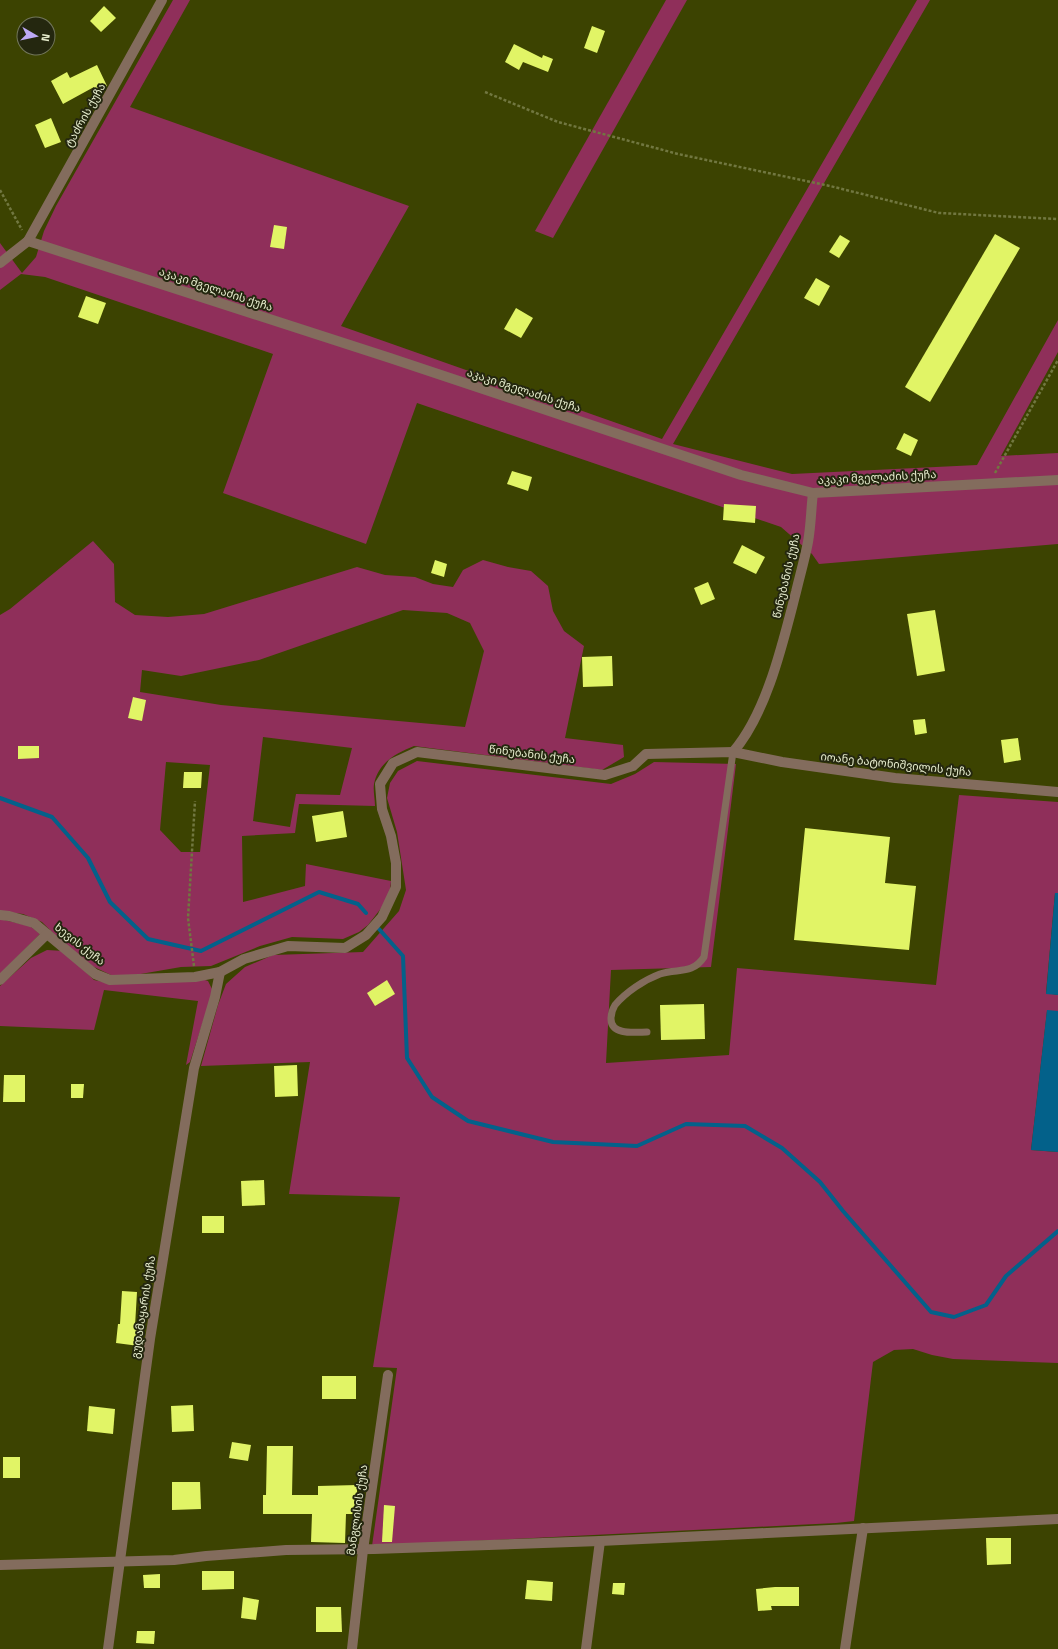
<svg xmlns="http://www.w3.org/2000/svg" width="1058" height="1649" font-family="'Titillium Web','Noto Sans Georgian',sans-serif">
<rect width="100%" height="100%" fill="#3c4301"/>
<g fill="#8f2f5a" fill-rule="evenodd">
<polygon points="173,0 190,0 130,107 409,206 341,326 662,439 917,0 930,0 673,444 792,474 977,465 1058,320 1058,352 1001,456 1058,453 1058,544 819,564 812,554 781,527 417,403 366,544 223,493 273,354 45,277 21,274 0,290 0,243 22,273 36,257 44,231 56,206"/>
<polygon points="666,0 687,0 553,238 535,231"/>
<path d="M 93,541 L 114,564 L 115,602 L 135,615 L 168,617 L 204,614 L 357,567 L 385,575 L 415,577 L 433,584 L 453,587 L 463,570 L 483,560 L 508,567 L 531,571 L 548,586 L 553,611 L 564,631 L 584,646 L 565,738 L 623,745 L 624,757 L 602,770 L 414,746 C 396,753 378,763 374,784 C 373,791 375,799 375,806 L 299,804 L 295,833 L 242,836 L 243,902 L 305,886 L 306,864 L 391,881 L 390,891 L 382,907 L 368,925 L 359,932 L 343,939 L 292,937 L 260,946 L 211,966 L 181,967 L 129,976 L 111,975 L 92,966 L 62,942 L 42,922 L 23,914 L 0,911 L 0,615 L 10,609 ZM 403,610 L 447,613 L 470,623 L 484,651 L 465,727 L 221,705 L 140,692 L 142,670 L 181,676 L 259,660 ZM 263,737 L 352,748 L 340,795 L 296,794 L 290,827 L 253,821 ZM 166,762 L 210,765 L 200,852 L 181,852 L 160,830 Z"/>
<polygon points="417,761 611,784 635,774 654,762 736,764 711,967 611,970 606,1063 729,1055 737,968 936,985 959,795 1058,802 1058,893 1055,893 1046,993 1058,995 1058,1011 1047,1011 1031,1150 1058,1152 1058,1363 953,1359 932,1355 913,1349 894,1350 873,1362 854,1521 836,1523 372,1546 397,1368 373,1367 400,1197 289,1194 310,1062 201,1066 218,1005 226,984 245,967 273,955 363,952 399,911 406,890 397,832 387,798 390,783 398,771"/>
<polygon points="0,919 30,926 40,934 0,974"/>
<polygon points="47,950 64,951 94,980 113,984 202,979 208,981 213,991 190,1062 186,1065 198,1001 104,990 94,1030 0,1026 0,986 31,958"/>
</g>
<g fill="#03618a">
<polygon points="1055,893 1058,893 1058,995 1046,994"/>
<polygon points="1047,1010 1058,1011 1058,1152 1031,1150"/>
</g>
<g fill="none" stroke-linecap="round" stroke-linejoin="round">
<g stroke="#03618a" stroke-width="4">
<polyline points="0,798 52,817 88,858 110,902 148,939 201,951 319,892 358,904 366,913"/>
<polyline points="379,929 403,956 407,1058 432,1097 468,1121 553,1142 637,1146 686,1124 745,1126 782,1148 820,1182 843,1211 931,1312 954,1317 986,1305 1006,1276 1058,1231"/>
</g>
</g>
<g fill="#e1f466">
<polygon points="104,6 116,18 101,32 90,21"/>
<polygon points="592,26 605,31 597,53 584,48"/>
<polygon points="514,44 542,58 543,55 553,59 548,72 523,62 519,70 505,62"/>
<polygon points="97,65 107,86 96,91 94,87 63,104 51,81 67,72 70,78"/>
<polygon points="51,118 61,142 45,148 35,125"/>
<polygon points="274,225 287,227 284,249 270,247"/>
<polygon points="995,234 1020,248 930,402 905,387"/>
<polygon points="840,235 850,241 839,258 829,252"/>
<polygon points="816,278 830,286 819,306 804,298"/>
<polygon points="86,296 106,303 98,324 78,317"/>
<polygon points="516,308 533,318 521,338 504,329"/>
<polygon points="904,433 918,440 911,456 896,449"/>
<polygon points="512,471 532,477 528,491 507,484"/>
<polygon points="724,504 756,506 755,523 723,520"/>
<polygon points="742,545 765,557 756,574 733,563"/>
<polygon points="435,560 447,564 444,577 431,573"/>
<polygon points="708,582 715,599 701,605 694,588"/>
<polygon points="935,610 945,671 917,676 907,614"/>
<polygon points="612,656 613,686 583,687 582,657"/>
<polygon points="133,697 146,700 142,721 128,718"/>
<polygon points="925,719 927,733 915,735 913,720"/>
<polygon points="1018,738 1021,760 1004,763 1001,740"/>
<polygon points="18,746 39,746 39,758 18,759"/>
<polygon points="184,772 202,772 201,788 183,788"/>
<polygon points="343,811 347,837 316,842 312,816"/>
<polygon points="805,828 890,837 885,883 916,886 909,950 794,940"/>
<polygon points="387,980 395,994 375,1006 367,993"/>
<polygon points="704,1004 705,1039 661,1040 660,1005"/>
<polygon points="297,1065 298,1096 275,1097 274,1066"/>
<polygon points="4,1075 25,1075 25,1102 3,1102"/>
<polygon points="71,1084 84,1084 83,1098 71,1098"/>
<polygon points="264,1180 265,1205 242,1206 241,1181"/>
<rect x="202" y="1216" width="22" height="17"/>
<polygon points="122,1291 137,1292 135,1326 141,1327 139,1346 116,1343 118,1324 120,1324"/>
<rect x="322" y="1376" width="34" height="23"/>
<polygon points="193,1405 194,1431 172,1432 171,1406"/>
<polygon points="89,1406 115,1409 113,1434 87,1431"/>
<polygon points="232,1442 251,1445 248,1461 229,1458"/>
<polygon points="267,1446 293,1446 292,1495 318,1495 318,1486 357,1485 357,1514 346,1514 345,1543 311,1542 312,1514 263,1514 263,1495 266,1495"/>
<rect x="3" y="1457" width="17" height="21"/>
<polygon points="172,1482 200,1482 201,1509 172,1510"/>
<polygon points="384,1505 395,1506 392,1542 382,1542"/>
<polygon points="986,1538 1011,1538 1011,1564 987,1565"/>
<polygon points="202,1571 234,1571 234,1589 202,1590"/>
<polygon points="160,1574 160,1588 144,1588 143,1575"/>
<polygon points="527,1580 553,1582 552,1601 525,1599"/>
<polygon points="613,1583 625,1583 624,1595 612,1594"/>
<polygon points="775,1587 799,1587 799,1606 771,1606 772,1610 758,1611 756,1589"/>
<polygon points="243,1597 259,1600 256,1620 241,1618"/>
<polygon points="316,1607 341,1607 342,1632 316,1632"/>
<polygon points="137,1631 155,1631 154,1644 136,1643"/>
</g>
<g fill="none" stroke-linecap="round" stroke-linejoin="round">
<g stroke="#717740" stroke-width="2.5" stroke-dasharray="3 2" stroke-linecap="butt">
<polyline points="485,92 558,122 678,154 830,186 939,213 1058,219"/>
<polyline points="0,190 22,230"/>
<polyline points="995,473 1058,360"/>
<polyline points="194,966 188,918 195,801"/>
</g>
<path stroke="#836c5d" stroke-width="7" d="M 647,1032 C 637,1032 611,1036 611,1019 C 611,1014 612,1010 615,1005 C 626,992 644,980 660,974 C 678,968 692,975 704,957 L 733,752"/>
<g stroke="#836c5d" stroke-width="10">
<polyline points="28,241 162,0"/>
<path d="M 733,752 C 767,713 783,642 796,592 C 800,575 805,558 808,542 C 811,526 811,509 813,493"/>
<polyline points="0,915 9,916 34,923 95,974 110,980 195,977 220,972 244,959 288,946 345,948 366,935 382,917 396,887 396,863 391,836 382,809 380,784 393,763 417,752 605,775 633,766 646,754 733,752 782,762 895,778 1058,792"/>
<polyline points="0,980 47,934"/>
<polyline points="0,1565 174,1560 206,1556 286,1550 374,1549 600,1541 1058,1519"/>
<polyline points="108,1649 150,1339 194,1068 215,997 220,972"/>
<polyline points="352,1649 363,1550 388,1375"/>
<polyline points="586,1649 600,1541"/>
<polyline points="845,1649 863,1528"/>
</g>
<polyline stroke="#836c5d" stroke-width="10" points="0,263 28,241 390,358 741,475 813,493 1058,480"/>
</g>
<g text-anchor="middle" stroke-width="4" stroke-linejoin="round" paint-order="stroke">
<g font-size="11" fill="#e7edce" stroke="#24270f">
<text transform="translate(85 115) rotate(-61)" y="4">ტაძრის ქუჩა</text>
<text transform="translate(216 289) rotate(18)" y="4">აკაკი მგელაძის ქუჩა</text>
<text transform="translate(524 390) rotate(18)" y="4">აკაკი მგელაძის ქუჩა</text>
<text transform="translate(877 477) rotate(-3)" y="4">აკაკი მგელაძის ქუჩა</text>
<text transform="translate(786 576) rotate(-77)" y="4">წინუბანის ქუჩა</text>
<text transform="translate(532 754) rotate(7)" y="4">წინუბანის ქუჩა</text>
<text transform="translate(896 764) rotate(6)" y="4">იოანე ბატონიშვილის ქუჩა</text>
<text transform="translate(80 944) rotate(38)" y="4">ხევის ქუჩა</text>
<text transform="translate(143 1307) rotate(-81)" y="4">გუდამაყარის ქუჩა</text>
<text transform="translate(357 1510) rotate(-82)" y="4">მანგლისის ქუჩა</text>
</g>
</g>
<g transform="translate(36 36) rotate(99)"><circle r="19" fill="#24270f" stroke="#72765b"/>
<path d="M0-3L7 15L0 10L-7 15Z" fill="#bda9f5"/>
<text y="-6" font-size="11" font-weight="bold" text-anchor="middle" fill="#e7edce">N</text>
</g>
</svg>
